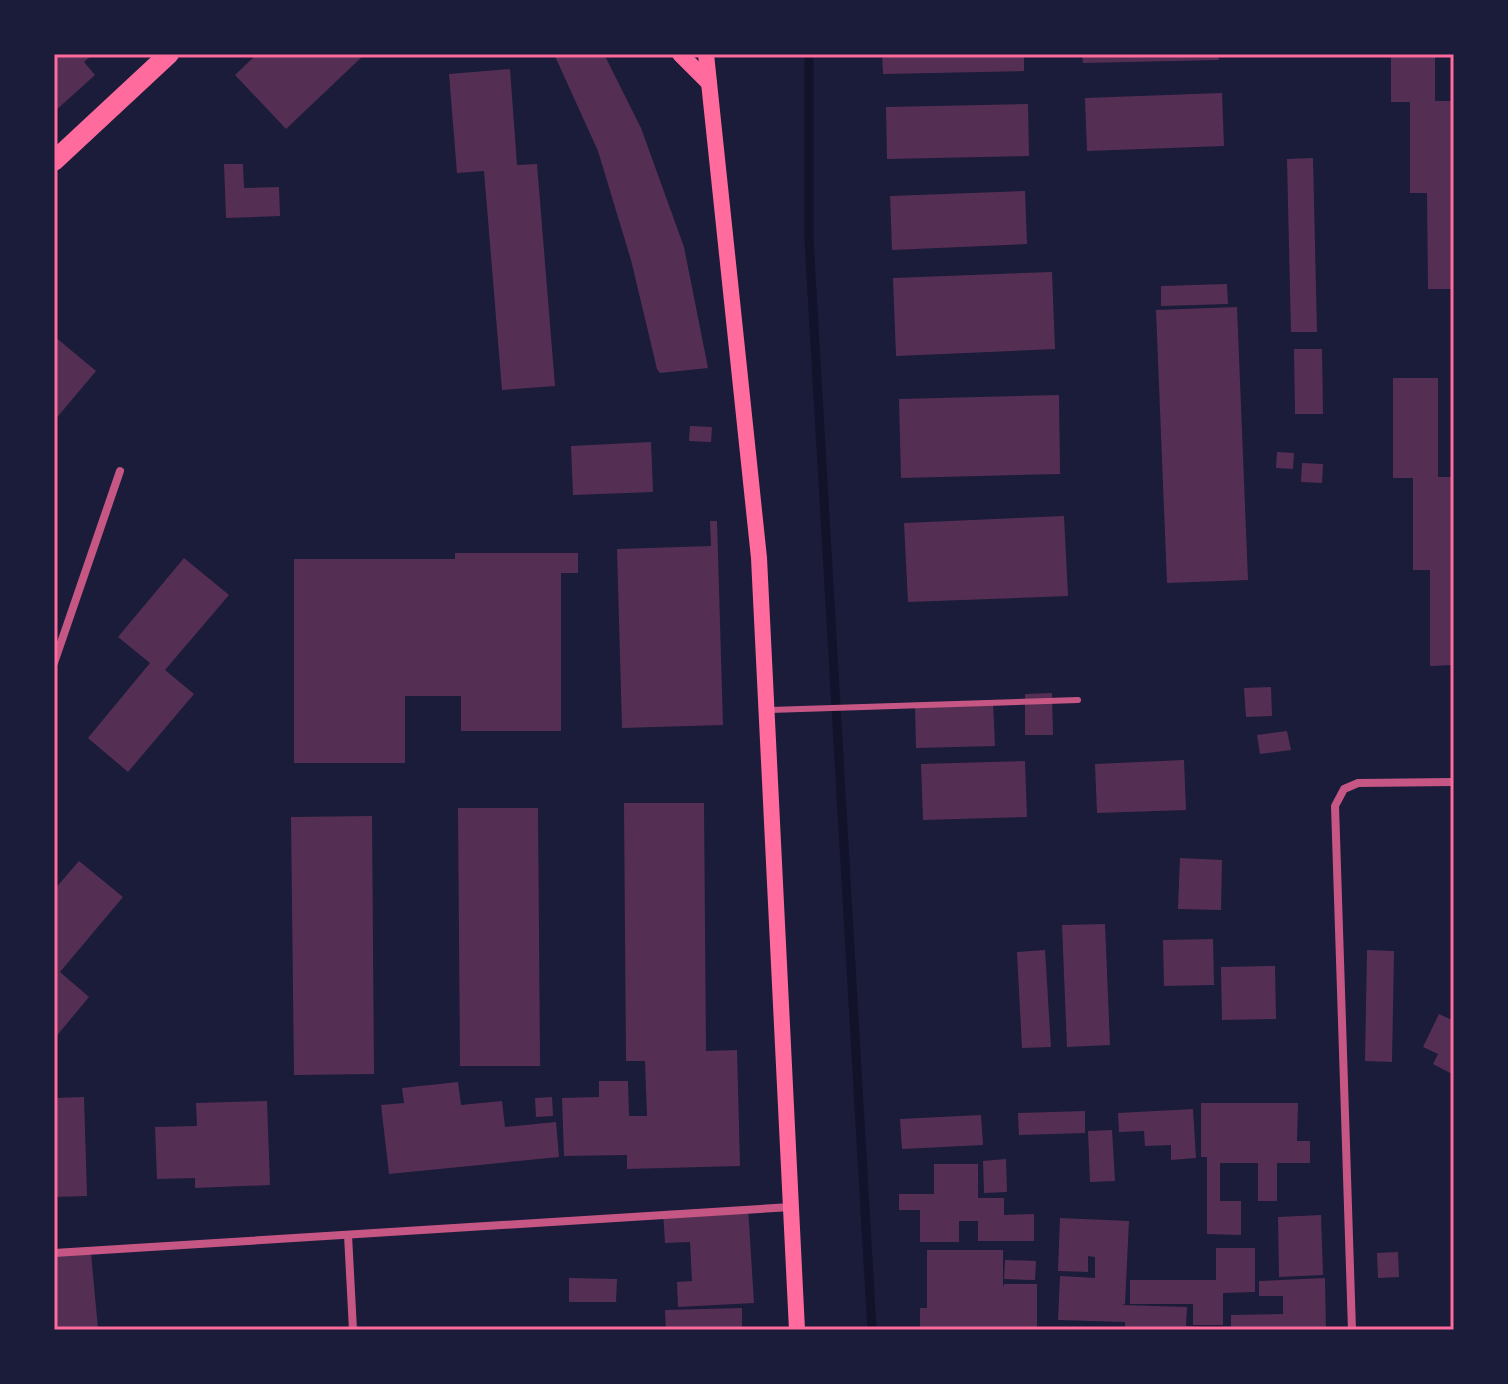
<svg xmlns="http://www.w3.org/2000/svg" width="1508" height="1384" viewBox="0 0 1508 1384" font-family="Overpass,sans-serif">
<style>
.lines{fill:none;stroke-linecap:round;stroke-linejoin:round}
.stream{stroke:#12122b;stroke-width:9}
.building{fill:#542f53}
.service{stroke:#c65784;stroke-width:6}
.minor{stroke:#c65784;stroke-width:8}
.secondary{stroke:#ff6b9d;stroke-width:16}
.primary{stroke:#ff6b9d;stroke-width:20}
.neatline{fill:none;stroke:#ff6b9d;stroke-width:3}
</style>
<rect width="100%" height="100%" fill="#1b1b3a"/>
<g class="lines">
<polyline class="stream" points="809,54 809,240 872,1330"/>
</g>
<g class="building">
<polygon points="54,54 93,54 84,62 95,75 54,112"/>
<polygon points="257,54 365,54 286,129 235,75"/>
<polygon points="554,54 604,54 641,128 684,247 708,368 660,373 657,369 631,260 598,151"/>
<polygon points="882,54 1024,54 1024,71 883,74"/>
<polygon points="1082,54 1218,54 1219,60 1083,63"/>
<polygon points="1391,54 1435,54 1435,101 1451,101 1454,289 1428,289 1427,193 1410,193 1410,102 1391,102"/>
<polygon points="510,69 517,165 537,164 555,386 502,390 484,171 457,173 449,74"/>
<polygon points="1222,93 1224,146 1087,151 1085,98"/>
<polygon points="1028,104 1029,156 887,159 886,107"/>
<polygon points="1313,158 1317,332 1291,332 1287,159"/>
<polygon points="224,164 243,164 244,188 279,187 280,216 226,218"/>
<polygon points="1025,191 1027,244 892,250 890,196"/>
<polygon points="1052,272 1055,349 896,356 893,278"/>
<polygon points="1227,284 1228,304 1161,306 1161,286"/>
<polygon points="1237,307 1248,580 1167,583 1156,310"/>
<polygon points="54,336 96,371 54,421"/>
<polygon points="1294,349 1322,349 1323,414 1295,414"/>
<polygon points="1393,378 1438,378 1438,477 1453,477 1454,665 1430,666 1430,570 1413,570 1413,478 1393,478"/>
<polygon points="1059,395 1060,474 901,478 899,399"/>
<polygon points="690,426 712,427 711,442 689,441"/>
<polygon points="651,442 653,492 573,495 571,446"/>
<polygon points="1277,452 1294,453 1293,469 1276,468"/>
<polygon points="1302,463 1323,464 1322,483 1301,482"/>
<polygon points="1064,516 1068,596 908,602 904,523"/>
<polygon points="710,521 717,521 723,725 622,728 617,549 711,546"/>
<polygon points="455,553 578,553 578,573 561,573 561,731 461,731 461,696 405,696 405,763 294,763 294,559 455,559"/>
<polygon points="184,558 229,595 165,670 194,694 128,772 88,738 150,663 118,637"/>
<polygon points="1271,687 1272,716 1246,717 1244,688"/>
<polygon points="1052,693 1053,735 1025,735 1025,694"/>
<polygon points="993,702 995,746 916,748 915,705"/>
<polygon points="1287,731 1291,750 1260,754 1257,735"/>
<polygon points="1184,760 1186,810 1097,813 1095,764"/>
<polygon points="1025,761 1027,817 923,820 921,764"/>
<polygon points="624,803 704,803 706,1051 737,1050 740,1166 627,1169 627,1155 564,1156 562,1098 599,1097 599,1081 628,1081 629,1116 647,1116 645,1061 626,1061"/>
<polygon points="458,808 538,808 540,1066 460,1066"/>
<polygon points="372,816 374,1074 294,1075 291,817"/>
<polygon points="1180,858 1222,860 1221,910 1178,909"/>
<polygon points="79,861 123,897 60,972 89,997 54,1039 54,890"/>
<polygon points="1105,924 1110,1045 1067,1047 1062,925"/>
<polygon points="1213,939 1214,985 1164,986 1163,940"/>
<polygon points="1045,950 1051,1047 1022,1048 1017,952"/>
<polygon points="1367,950 1394,951 1392,1062 1365,1061"/>
<polygon points="1275,966 1276,1019 1222,1020 1221,967"/>
<polygon points="1439,1014 1452,1020 1454,1015 1454,1075 1433,1064 1438,1054 1423,1047"/>
<polygon points="458,1082 461,1105 502,1101 505,1127 556,1122 559,1157 389,1174 381,1105 404,1103 402,1088"/>
<polygon points="84,1097 87,1196 54,1197 54,1098"/>
<polygon points="552,1097 553,1116 536,1117 535,1098"/>
<polygon points="267,1101 270,1185 195,1188 195,1178 157,1179 155,1127 197,1126 196,1103"/>
<polygon points="1201,1103 1298,1103 1297,1141 1310,1141 1310,1163 1277,1163 1277,1201 1258,1201 1258,1163 1220,1163 1220,1201 1241,1201 1241,1235 1207,1234 1207,1157 1201,1157"/>
<polygon points="1193,1109 1196,1158 1171,1160 1171,1145 1145,1146 1144,1131 1119,1132 1118,1113"/>
<polygon points="1085,1111 1085,1133 1019,1135 1018,1113"/>
<polygon points="981,1115 983,1145 902,1149 900,1119"/>
<polygon points="1112,1130 1115,1181 1090,1182 1088,1131"/>
<polygon points="1006,1159 1007,1192 984,1193 983,1161"/>
<polygon points="934,1164 978,1164 978,1198 1004,1198 1004,1215 1034,1214 1034,1241 978,1241 978,1221 959,1221 959,1242 920,1242 920,1210 899,1210 899,1194 934,1194"/>
<polygon points="748,1207 754,1303 678,1307 677,1282 692,1281 690,1242 665,1243 663,1211"/>
<polygon points="1321,1215 1323,1275 1279,1277 1278,1217"/>
<polygon points="1060,1218 1129,1221 1125,1304 1122,1305 1187,1307 1186,1326 1220,1328 1220,1330 1125,1330 1125,1322 1058,1320 1060,1276 1095,1278 1095,1257 1088,1256 1088,1272 1058,1271"/>
<polygon points="1216,1248 1255,1248 1255,1292 1223,1293 1223,1325 1193,1325 1193,1304 1130,1304 1130,1280 1216,1280"/>
<polygon points="927,1250 1003,1250 1003,1287 1004,1284 1037,1284 1037,1329 964,1330 964,1327 920,1327 920,1308 927,1308"/>
<polygon points="1398,1252 1399,1277 1378,1278 1377,1253"/>
<polygon points="91,1253 98,1329 54,1330 54,1256"/>
<polygon points="1005,1260 1036,1261 1035,1280 1004,1279"/>
<polygon points="569,1278 617,1279 616,1302 569,1302"/>
<polygon points="1325,1278 1326,1330 1231,1330 1231,1315 1283,1314 1283,1296 1259,1296 1259,1281"/>
<polygon points="742,1308 742,1330 666,1330 665,1310"/>
</g>
<g class="lines">
<polyline class="service" points="770,710 1078,700"/>
<g class="minor">
<polyline points="54,663 120,471"/>
<polyline points="348,1235 353,1330"/>
<polyline points="54,1253 791,1207"/>
<polyline points="1352,1330 1335,806 1344,789 1358,783 1454,782"/>
</g>
<g class="secondary">
<polyline points="680,54 709,83"/>
<polyline points="706,54 759,558 797,1330"/>
</g>
<polyline class="primary" points="54,161 169,54"/>
</g>
<rect width="1508" height="1384" fill="none" stroke="#1b1b3a" stroke-width="112"/>
<rect x="56" y="56" width="1396" height="1272" class="neatline"/>
</svg>
